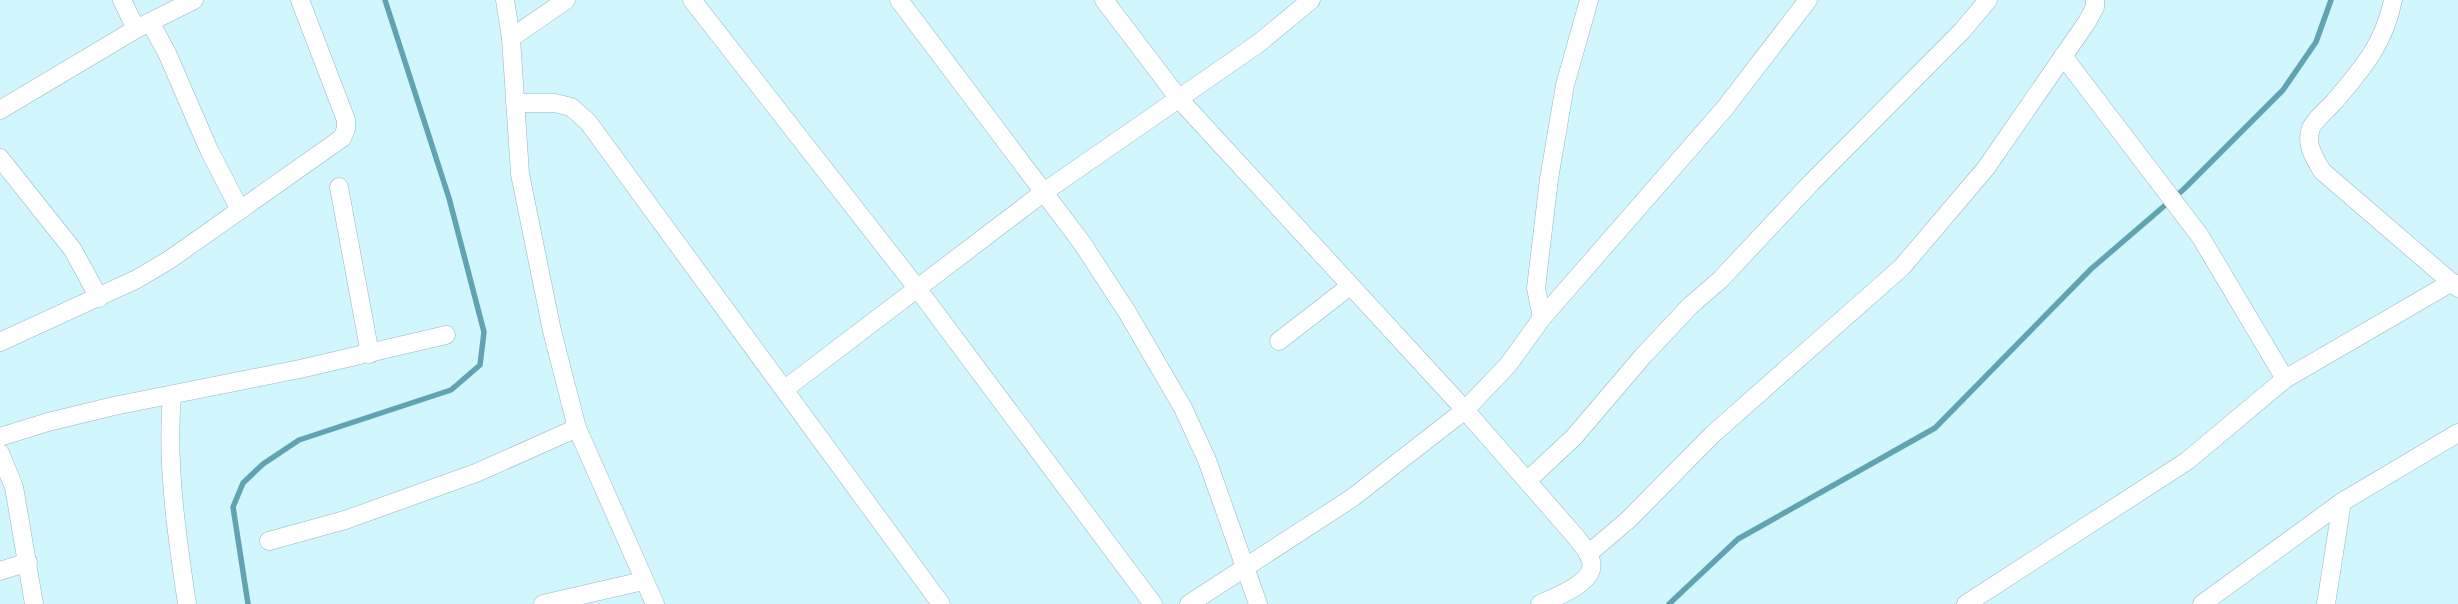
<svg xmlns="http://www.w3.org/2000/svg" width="2458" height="604" viewBox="0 0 2458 604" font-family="'Roboto Serif',serif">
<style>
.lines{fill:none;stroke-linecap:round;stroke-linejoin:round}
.stream{stroke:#60a4b3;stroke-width:5.5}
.minor-casing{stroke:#95b7bf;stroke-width:19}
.minor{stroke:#fff;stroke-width:18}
</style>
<rect width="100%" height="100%" fill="#d2f6fe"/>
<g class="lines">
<g class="stream">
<polyline points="248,604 233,507 243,483 263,464 299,440 451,390 480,365 484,332 449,198 385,0"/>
<polyline points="1669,604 1738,539 1935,428 2091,269 2184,189 2283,90 2316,42 2331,0"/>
</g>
<g class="minor-casing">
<g id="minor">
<polyline points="122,0 136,29"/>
<polyline points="505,0 511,38 520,174 552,331 577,428 655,604"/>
<polyline points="692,0 917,288 1153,604"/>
<polyline points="899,0 1082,243 1127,312 1183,408 1207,460 1258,604"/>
<path d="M1104 0 1180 100 1465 410 1576 537C1581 544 1589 552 1591 561 1597 582 1556 597 1540 604"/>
<path d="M2393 0C2384 44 2363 68 2334 102 2328 109 2315 119 2311 128 2305 144 2314 157 2322 171L2458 288"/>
<polyline points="150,22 167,53 209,150 240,210"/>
<polyline points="511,38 566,0"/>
<polyline points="2063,56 2200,236 2285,379"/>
<polyline points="515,103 555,103 571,107 588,122 941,604"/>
<polyline points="0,110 136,29 194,0"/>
<polyline points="0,158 73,250 99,298"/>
<polyline points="339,187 370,354"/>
<polyline points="1542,318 1536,288 1549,179 1565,85 1589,0"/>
<polyline points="1279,341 1350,286"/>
<polyline points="0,342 137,279 169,260 342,138 346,129 346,120 300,0"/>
<polyline points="785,389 1044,192 1259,43 1311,0"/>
<path d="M172 396C166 463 177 537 187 604"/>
<polyline points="0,437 48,422 114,406 300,369 446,335"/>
<polyline points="0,453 14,487 34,604"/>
<polyline points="1527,481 1574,437 1643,356 1690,306 1720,280 1811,183 1962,31 1988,0"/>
<polyline points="269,541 345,520 476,473 577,428"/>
<polyline points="1588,554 1628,520 1713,434 1902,267 1986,168 2087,22 2095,7 2095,0"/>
<polyline points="0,571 28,562"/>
<polyline points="543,604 643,581"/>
<polyline points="1189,604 1352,498 1465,410 1508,365 1542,318 1725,108 1808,0"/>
<polyline points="1966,604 2187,461 2285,379 2452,282"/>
<polyline points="2202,604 2342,502 2458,433"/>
<polyline points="2326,604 2342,502"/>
</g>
</g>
<use href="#minor" class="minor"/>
</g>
</svg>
